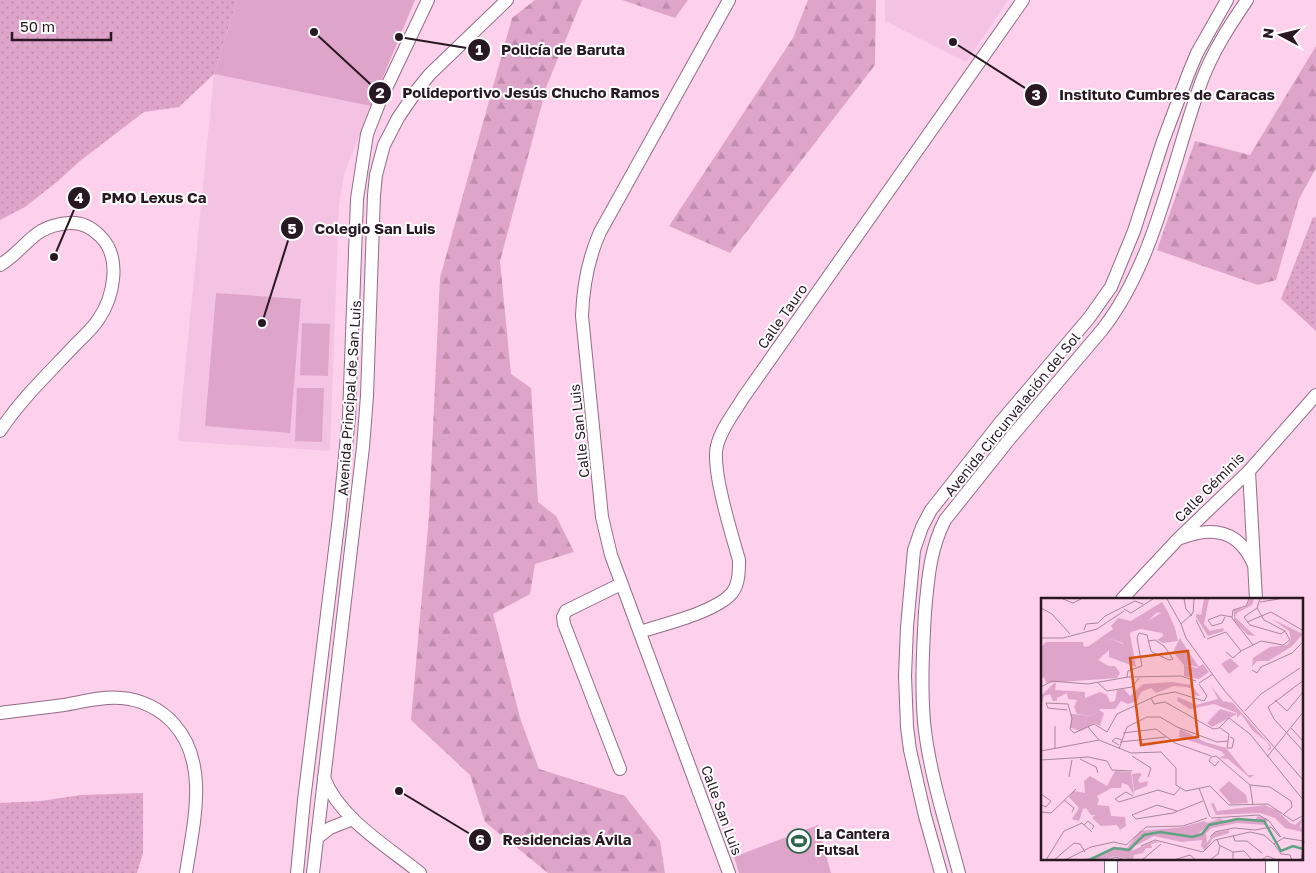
<svg xmlns="http://www.w3.org/2000/svg" width="1316" height="873" viewBox="0 0 1316 873" font-family="'Golos Text',sans-serif">
<style>
.built{fill:#f4c2e2}
.grass{fill:url(#grass-dots)}
.forest{fill:url(#forest-firs)}
.pitch{fill:#dfa4ca}
.lines{fill:none;stroke-linecap:round;stroke-linejoin:round}
.minor-casing{stroke:#936c85;stroke-width:14}
.minor{stroke:#fff;stroke-width:12}
.labels{text-anchor:middle;dominant-baseline:central;stroke-width:4;stroke-linejoin:round;paint-order:stroke}
.street-label{font-size:14px;fill:#281822;stroke:#fff}
.poi-label{font-size:14px;font-weight:bold;fill:#281822;stroke:#fff;text-anchor:start}
.inset-river{fill:none;stroke:#5fa381;stroke-width:2.5}
.inset-road{fill:none;stroke:#a8879b;stroke-width:1}
.view{fill:#d5520e;fill-opacity:0.15;stroke:#d5520e;stroke-width:2.5}
.inset-edge{fill:none;stroke:#281822;stroke-width:2.5}
.leader{fill:none;stroke:#281822;stroke-width:2}
.callout-dot{fill:#281822;stroke:#fff;stroke-width:2}
.mark-label{font-size:15px;text-anchor:middle;font-weight:bold;fill:#fff}
.callout-label{font-size:15px;text-anchor:middle;font-weight:bold;fill:#281822;stroke:#fff;stroke-width:4;stroke-linejoin:round;paint-order:stroke}
</style>
<defs>
<pattern id="grass-dots" width="8" height="8" patternUnits="userSpaceOnUse" patternTransform="scale(1.25)"><rect width="8" height="8" fill="#dfa4ca"/><path d="M2 2h.1M6 6h.1" fill="none" stroke="#bf8cad" stroke-width="1.8" stroke-linecap="round"/></pattern>
<pattern id="forest-firs" width="22" height="20" patternUnits="userSpaceOnUse" patternTransform="scale(1.25)"><rect width="22" height="20" fill="#dfa4ca"/><path d="M5 1l3.5 6h-7zM16 11l3.5 6h-7z" fill="#bf8cad"/></pattern>
</defs>
<rect width="100%" height="100%" fill="#fdd1ec"/>
<g class="built">
<polygon points="885,0 1008,0 966,62 885,21"/>
<polygon points="214,74 371,106 344,174 339,205 330,451 178,441"/>
</g>
<g class="grass">
<polygon points="0,0 237,0 214,74 179,107 144,112 80,161 58,181 25,207 0,220"/>
<polygon points="1313,217 1316,218 1316,331 1281,299"/>
<polygon points="143,793 143,853 137,873 0,873 0,803 41,801 81,795"/>
</g>
<g class="forest">
<polygon points="535,0 582,0 547,85 500,261 511,374 531,388 538,502 556,516 574,552 535,564 530,594 493,614 521,721 539,769 625,796 660,841 665,873 548,873 485,822 470,775 411,720 429,515 440,278 512,18"/>
<polygon points="622,0 688,0 675,18"/>
<polygon points="808,0 876,0 875,65 730,253 669,226 793,38"/>
<polygon points="1316,46 1316,168 1299,199 1276,280 1258,285 1157,250 1195,141 1250,155"/>
</g>
<g class="pitch">
<polygon points="237,0 415,0 371,106 214,74"/>
<polygon points="216,293 301,299 290,433 205,426"/>
<polygon points="302,323 330,324 328,376 300,375"/>
<polygon points="297,388 324,388 322,442 295,441"/>
<polygon points="818,825 831,873 739,873 734,857"/>
</g>
<g class="lines">
<g class="minor-casing">
<g id="minor">
<path d="M729 0 600 232C588 259 583 286 582 316L602 517 611 555 729 873"/>
<path d="M0 265C28 248 31 226 69 223 81 222 92 228 100 236 122 257 114 297 98 320 92 329 83 337 75 345 49 373 21 399 0 431"/>
<polyline points="1249,471 1256,599"/>
<path d="M1181 538C1213 526 1238 530 1253 563"/>
<polyline points="1122,599 1178,539 1249,471 1316,395"/>
<path d="M640 632C664 624 716 612 732 593 739 584 739 571 739 560 732 535 711 469 717 446 721 429 734 413 743 398L1023 0"/>
<path d="M0 713C21 710 43 708 64 705 82 702 102 696 121 698 140 699 161 709 174 724 210 764 193 825 186 873"/>
<polyline points="620,769 564,624 563,617 566,611 621,584"/>
<path d="M324 778C340 819 387 846 420 873"/>
<polyline points="317,838 330,828 353,819"/>
<polyline points="1111,859 1111,873"/>
<polyline points="1272,859 1272,873"/>
<polyline points="297,873 304,800 339,517 349,416 357,199 367,134 380,101 428,0"/>
<polyline points="313,873 363,447 367,396 374,195 376,175 384,145 398,118 417,90 430,74 507,0"/>
<polyline points="941,873 925,816 910,750 907,727 905,676 907,627 914,550 922,527 931,510 999,424 1089,318 1111,287 1134,231 1163,141 1189,72 1197,53 1227,0"/>
<path d="M959 873C946 824 929 772 924 722 921 685 923 648 925 612 928 579 930 549 945 520L1012 436 1102 330C1156 261 1172 161 1202 80 1213 51 1230 25 1247 0"/>
</g>
</g>
<use href="#minor" class="minor"/>
</g>
<defs>
<g id="stadium-ring" transform="scale(1.25)"><circle r="9.5" fill="#fff" stroke="#2e644b" stroke-width="1.5"/><path d="M0-5a6.5 5 0 1 0 0 10a6.5 5 0 1 0 0-10ZM-3.5-1.8h7v3.6h-7Z" fill="#2e644b"/></g>
</defs>
<g fill-rule="evenodd">
<use href="#stadium-ring" x="799" y="841"/>
</g>
<g class="labels">
<g class="street-label">
<text transform="translate(782 316) rotate(-55)">Calle Tauro</text>
<text transform="translate(349 398) rotate(-86)">Avenida Principal de San Luis</text>
<text transform="translate(1012 414) rotate(-51)">Avenida Circunvalación del Sol</text>
<text transform="translate(579 431) rotate(-96)">Calle San Luis</text>
<text transform="translate(1209 487) rotate(-45)">Calle Géminis</text>
<text transform="translate(722 810) rotate(70)">Calle San Luis</text>
</g>
<g class="poi-label">
<text x="816" y="833">La Cantera<tspan x="816" dy="16">Futsal</tspan></text>
</g>
</g>
<g transform="translate(1041 598)">
<rect width="262" height="262" fill="#fdd1ec"/>
<path d="M122 14H127L134 30 123 39 121 35 131 24H105ZM89 36 95 69 68 59V52L57 62 68 68H74L79 75 76 80 5 85 3 79 0 81V58L53 65 52 51 70 41 82 46ZM139 40 145 50 158 69 143 67 132 54ZM189 60 198 68 188 76 180 66ZM98 175 101 176 97 182 99 185 107 183 106 188 93 193 91 176ZM173 205 176 213 224 207 237 213 249 225 254 227 262 220 259 228 262 234 244 230 234 220 219 215 175 217 170 206ZM163 223 167 225 165 229 156 237 103 236 99 233 142 229Z" fill="#dfa4ca"/>
<path d="M163 1H168L163 26 169 33 182 30 183 33 167 38 155 19V16L160 17ZM209 1H213L211 7 196 15 194 19 214 38 207 37 193 23V12L205 9ZM121 4 127 14 115 15 106 24H131L130 28 121 35 100 31 90 34 85 46 70 41 53 51 54 65 9 64 0 58V49L5 44H42L43 49 48 48 72 31 70 28 77 20 90 23ZM231 21 262 36 250 49 227 63H216L211 69 212 60 229 49 246 47 250 42 248 33ZM134 30 137 43 122 45 116 42ZM132 84 150 87 159 98 151 97 152 91 145 89 133 88 115 95 110 90 100 94 96 103 87 106 80 103 74 111H59L51 118 36 116 33 109 36 102 27 101 26 95 16 100V103H12L9 96 3 98 0 108V98L12 86 15 85 14 92 44 94V100L59 94 66 97 69 104 74 103 76 92 83 91 89 98 102 86ZM170 88 182 103 192 105 230 148V151L226 153 229 149 225 143 212 133 200 116 196 120V115L173 106 149 111 136 103 137 99 155 107 177 101ZM139 131 164 144 185 150 207 177H213L209 180 187 161 178 160 184 157 180 153 138 139ZM74 173 90 174 93 197 87 187 81 185 80 190H71L56 198 58 202 56 207 68 208 70 218 84 219 85 228 79 232 76 227 60 228 51 220 54 217H50L45 210 42 211 38 223 31 221 38 210 28 199 33 193 44 195 43 183 49 178 66 188ZM217 218 227 221 224 227 196 225 171 230 165 235 166 245 173 235 188 232V235L172 240 164 253 160 248 161 242 141 244 113 238 94 248 90 253 114 243 118 244 110 246 111 250H105L102 255 93 257 92 262 73 258 66 262H26L50 260 79 249 86 250 99 233 103 236 117 234 156 237 162 235 167 225 179 220 183 223 195 220 213 223Z" fill="#dfa4ca"/>
<path d="M162 66 168 74 158 81 143 78V67L156 70ZM179 111 196 116 171 129 166 125ZM58 112 63 115 59 128 53 125 40 133 30 130V116L51 118ZM188 183 205 197 207 205 190 206 178 192Z" fill="#dfa4ca"/>
<path class="inset-river" d="M48 262 73 250 88 252 103 237 119 234 152 239 161 236 168 227 197 221 223 223 240 253 252 248 262 251"/>
<path class="inset-road" d="M22 1 32 5 40 1M126 1 140 26M143 1 145 11 151 18M153 1 152 15 140 26 145 40 183 92 263 183M219 4 238 1M0 10 11 16 29 36M216 10 203 19 209 27 240 36 244 33M83 11 90 15 112 1M184 19 181 25 171 28 167 22 180 17 191 19M155 22 164 40M206 24 230 14 261 32M43 32 45 26 57 25 64 18 94 3 102 6M0 40H22L56 31 83 13M166 41 185 34 200 53 212 47 191 20 192 12 205 8 208 1M212 47 220 43 242 47 249 42 244 33 223 22 216 10 219 1M185 54 192 60 200 53M211 72 216 75 220 69 251 55 263 43M86 79 87 73 101 68 96 40 98 35 106 37 110 53 111 54 128 62 132 61 123 48 114 42 107 43M263 82 227 109 233 121 263 154M57 85 66 93 91 89 98 80M158 85 172 76M0 89 11 83 47 86 87 79 140 78 155 83M110 100 113 106 124 104 172 131 178 130M234 102 246 113 263 93M26 112 7 110 5 105 27 106 31 121 29 131 33 135 53 126 66 134 76 116 117 97 134 94 163 103 166 98 158 86M204 113 220 96 259 70M47 129 58 142 90 155 120 154 135 170V187L145 193 169 188 188 207 227 206 252 223 263 217M178 130 188 120 209 136 263 203M250 130 263 144M82 135 115 131 134 145 170 158M187 143 186 150H191L193 141 189 139M79 144 125 139M78 147 71 143 75 140 81 142M14 151V128M78 151 86 129 106 119H119L136 129 176 144 187 143 188 136 179 130M0 153 58 142M91 158 110 170 107 179M226 159 263 113M39 161 55 169 57 175M0 162 47 159 66 163 71 172 91 173M178 163 174 168 168 163 170 159 175 158 209 187 229 189 250 203 251 209 243 216M28 179 31 162M209 187 212 207M158 190 169 219M0 196 10 203 5 209 0 207M92 198 85 194 74 201 78 204 117 192 133 197 139 190M23 202 33 210 31 214M136 213 116 207 91 217 95 221 132 215 162 203M0 214 10 215 35 191M170 220 218 217 228 223 240 239M43 227 47 223 53 228 51 231M192 237 194 243H206L221 255M169 239 174 234 193 230 214 232 230 229 239 239M243 240 263 243M176 241 178 247 192 254V262M233 246 240 256 249 257 251 262M100 248 114 242 162 254 174 242 209 234 223 237 233 246 244 239M192 254 203 253 211 262M5 262 23 233 41 225 51 234M13 262 33 245 39 246 44 254M24 262 50 249 73 244 85 247 105 229 142 228 166 220M68 262 74 259 85 262M101 262 120 246M133 262 149 257 155 262M169 262 177 256 179 248M221 262 226 258 236 262M260 262 263 243"/>
<path class="view" d="M147 53 157 139 100 147 89 60Z"/>
<rect width="262" height="262" class="inset-edge"/>
</g>
<path class="leader" d="M399 37L479 50M314 32L380 93M953 42L1036 95M54 257L79 198M262 323L292 228M399 791L480 840"/>
<g class="callout-dot">
<circle cx="399" cy="37" r="5"/>
<circle cx="314" cy="32" r="5"/>
<circle cx="953" cy="42" r="5"/>
<circle cx="54" cy="257" r="5"/>
<circle cx="262" cy="323" r="5"/>
<circle cx="399" cy="791" r="5"/>
<circle cx="479" cy="50" r="12"/>
<circle cx="380" cy="93" r="12"/>
<circle cx="1036" cy="95" r="12"/>
<circle cx="79" cy="198" r="12"/>
<circle cx="292" cy="228" r="12"/>
<circle cx="480" cy="840" r="12"/>
</g>
<g class="mark-label">
<text x="479" y="55">1</text>
<text x="380" y="98">2</text>
<text x="1036" y="100">3</text>
<text x="79" y="203">4</text>
<text x="292" y="234">5</text>
<text x="480" y="845">6</text>
</g>
<g class="callout-label">
<text x="563" y="55">Policía de Baruta</text>
<text x="531" y="98">Polideportivo Jesús Chucho Ramos</text>
<text x="1167" y="100">Instituto Cumbres de Caracas</text>
<text x="154" y="203">PMO Lexus Ca</text>
<text x="375" y="234">Colegio San Luis</text>
<text x="567" y="845">Residencias Ávila</text>
</g>
<g transform="translate(1281 35) rotate(277)" stroke="#ffffff" stroke-width="4" paint-order="stroke">
<path d="M0-4L9 19L0 12L-9 19Z" fill="#281822"/>
<text y="-8" font-size="14" font-weight="bold" text-anchor="middle" fill="#281822">N</text>
</g>
<path d="M12 32v8h99v-8" fill="none" stroke="#281822" stroke-width="2.5"/>
<text x="20" y="32" font-size="15" fill="#281822" stroke="#ffffff" stroke-width="4" paint-order="stroke">50 m</text>
</svg>
